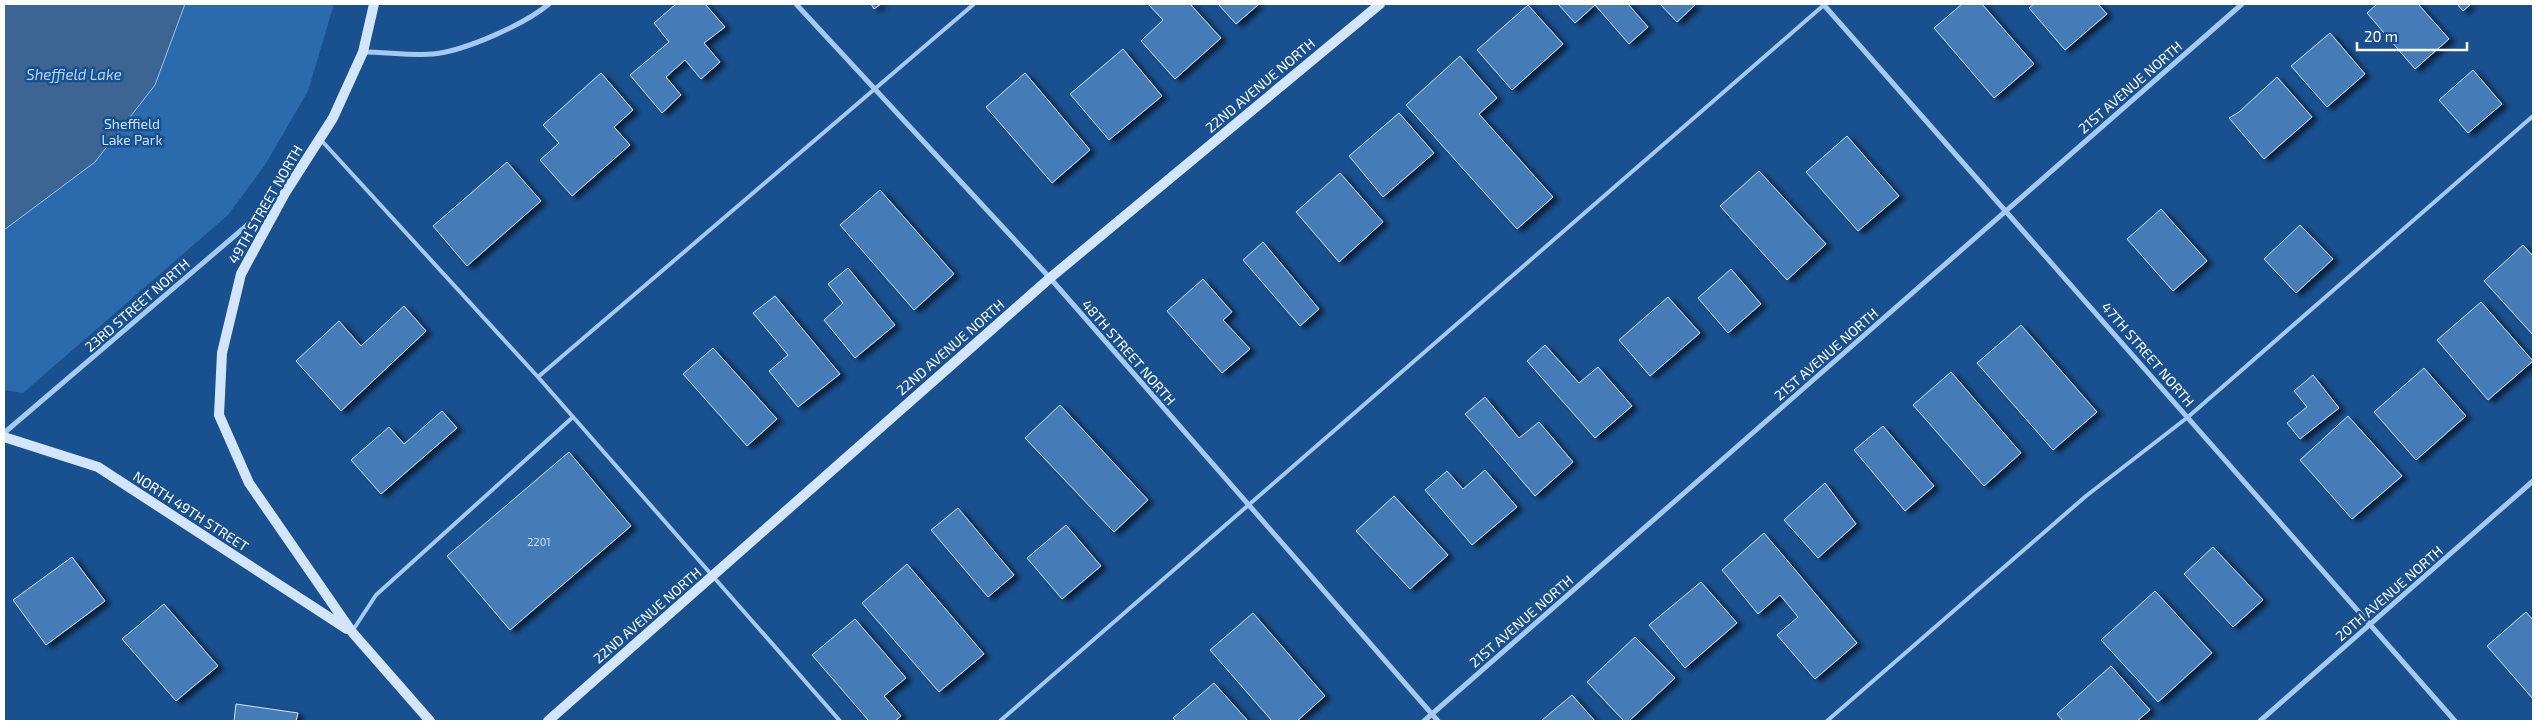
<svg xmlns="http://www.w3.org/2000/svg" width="2537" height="725" viewBox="0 0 2537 725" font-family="'Exo 2',sans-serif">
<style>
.green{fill:#2b6aad}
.water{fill:#3d6593;stroke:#98c4f1}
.building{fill:#457cb8;stroke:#cce2fa;filter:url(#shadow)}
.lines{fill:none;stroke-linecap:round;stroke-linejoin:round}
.service{stroke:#a6c9ef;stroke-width:4}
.minor{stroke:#a6c9ef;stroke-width:5}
.secondary{stroke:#d3e5fa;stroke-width:10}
.labels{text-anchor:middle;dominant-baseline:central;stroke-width:5;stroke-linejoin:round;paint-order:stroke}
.number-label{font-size:11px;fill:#d0deed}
.street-label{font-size:14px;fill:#fff;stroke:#19508f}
.park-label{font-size:14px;fill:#cce2fa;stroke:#19508f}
.water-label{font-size:15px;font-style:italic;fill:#b2d3f6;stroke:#19508f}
</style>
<defs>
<filter id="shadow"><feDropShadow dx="5.5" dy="3" stdDeviation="2.5" flood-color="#0009"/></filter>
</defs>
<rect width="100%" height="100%" fill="#19508f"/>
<polygon class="green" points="4,4 334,4 308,91 265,165 228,215 23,393 4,390"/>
<polygon class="water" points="4,4 185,4 155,85 95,162 4,230"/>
<g class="building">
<polygon points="676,4 705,4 725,27 704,43 720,62 701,79 685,60 666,77 681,95 662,113 630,75 669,42 654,23"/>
<polygon points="871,4 881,4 874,9"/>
<polygon points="1148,4 1190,4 1221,38 1175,79 1141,41 1163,20"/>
<polygon points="1218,4 1259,4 1236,24"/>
<polygon points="1558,4 1628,4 1648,27 1629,44 1595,5 1575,23"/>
<polygon points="1660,4 1696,4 1677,22"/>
<polygon points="1962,4 1982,4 2034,64 1994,98 1934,28"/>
<polygon points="2034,4 2098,4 2107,14 2065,50 2029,8"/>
<polygon points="2377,4 2418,4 2449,39 2415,69 2367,13"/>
<polygon points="2457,4 2471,4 2463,11"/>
<polygon points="1528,5 1563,44 1512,90 1477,50"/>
<polygon points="2330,33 2365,74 2327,107 2291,66"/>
<polygon points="1123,49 1162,96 1109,140 1070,94"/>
<polygon points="1460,56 1497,98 1479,114 1553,197 1517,229 1406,105"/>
<polygon points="2473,70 2502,104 2468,133 2439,100"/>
<polygon points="601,73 633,110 614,127 630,145 572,196 540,160 559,143 543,125"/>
<polygon points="1025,73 1090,150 1052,183 986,107"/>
<polygon points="2277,77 2312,117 2264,159 2229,118 2239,112"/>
<polygon points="1399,113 1434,153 1383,197 1349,156"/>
<polygon points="1847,136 1899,196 1858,231 1806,172"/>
<polygon points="507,162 541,201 467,266 433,226"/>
<polygon points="1759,171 1826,244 1787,280 1720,206"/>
<polygon points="1340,173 1383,222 1339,262 1296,212"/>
<polygon points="880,190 954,274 914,310 840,225"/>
<polygon points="2161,209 2207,261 2173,291 2127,239"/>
<polygon points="2300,225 2333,259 2296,293 2264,259"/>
<polygon points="1263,242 1319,309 1300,326 1243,260"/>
<polygon points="2523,245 2533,256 2533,335 2484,281"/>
<polygon points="848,268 895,325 855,358 824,320 843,303 828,284"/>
<polygon points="1731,269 1761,304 1728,333 1698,298"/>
<polygon points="1203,279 1232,312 1223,320 1250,349 1222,373 1167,311"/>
<polygon points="775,296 840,374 798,407 769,371 788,355 753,313"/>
<polygon points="1668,297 1700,333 1650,376 1619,340"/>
<polygon points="2481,302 2533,361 2488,400 2437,340"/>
<polygon points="404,306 426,331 341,411 296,361 339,321 361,346"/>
<polygon points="2021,325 2097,412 2053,450 1977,363"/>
<polygon points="1545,345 1579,383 1598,367 1632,406 1595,438 1527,361"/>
<polygon points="713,348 777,419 747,446 683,374"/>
<polygon points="2424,368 2466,416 2416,460 2374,412"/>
<polygon points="1951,372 2021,453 1984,486 1913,405"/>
<polygon points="2313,375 2339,408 2300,439 2287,423 2307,407 2294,391"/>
<polygon points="1485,397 1519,438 1539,422 1573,462 1535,496 1465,414"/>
<polygon points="1060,405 1148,500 1114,532 1025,438"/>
<polygon points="442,411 457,428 381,494 351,460 389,427 404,444"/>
<polygon points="2348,416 2402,476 2352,519 2300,460"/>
<polygon points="1883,426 1934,486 1905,511 1854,450"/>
<polygon points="569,452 631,526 510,630 447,556"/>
<polygon points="1485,470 1517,507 1472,545 1425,490 1447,471 1463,489"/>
<polygon points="1825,483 1856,524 1818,558 1784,520"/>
<polygon points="1394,496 1448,555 1410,589 1356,531"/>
<polygon points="958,508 1014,575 988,597 931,530"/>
<polygon points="1066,525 1101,566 1062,599 1027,558"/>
<polygon points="1764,533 1857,643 1815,679 1777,635 1798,617 1780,595 1758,614 1722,570"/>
<polygon points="2213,547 2263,600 2233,627 2184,574"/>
<polygon points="72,557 105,601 46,645 13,600"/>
<polygon points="907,564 984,654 939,692 862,603"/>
<polygon points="1701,582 1737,623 1685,668 1649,625"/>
<polygon points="2155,591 2212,653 2158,702 2101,640"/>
<polygon points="164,604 218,666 176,701 122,639"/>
<polygon points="2526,612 2533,620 2533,699 2487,646"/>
<polygon points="1253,613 1325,696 1297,721 1272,721 1210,650"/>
<polygon points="855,619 906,678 884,696 901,716 895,721 869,721 812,655"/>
<polygon points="1635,637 1675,678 1629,721 1624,721 1587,682"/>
<polygon points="2111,666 2150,710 2137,721 2063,721 2057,714"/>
<polygon points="1214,683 1248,721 1176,721 1173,718"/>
<polygon points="1572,695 1595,721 1541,721"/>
<polygon points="236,704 298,713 296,721 234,721"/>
</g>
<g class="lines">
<g class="service">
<polyline points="321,140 538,377 840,721"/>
<polyline points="538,377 974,4"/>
<polyline points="353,630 376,595 573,417"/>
<polyline points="1000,721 1825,4"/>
<polyline points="1827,721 2086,496 2188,417 2533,116"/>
</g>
<g class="minor">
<polyline points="796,4 1050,278 1438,721"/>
<polyline points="1823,4 2455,721"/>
<path d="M363 52C386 52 411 56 433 54 465 51 525 24 549 4"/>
<polyline points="4,433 279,198"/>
<polyline points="1424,721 2242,4"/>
<polyline points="2260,721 2533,481"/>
</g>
<g class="secondary">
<polyline points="374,4 363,52 333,118 285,193 241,274 222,353 219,415 249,483 352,632 430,721"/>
<polyline points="4,437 98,467 347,629"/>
<polyline points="548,721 1050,278 1380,4"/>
</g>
</g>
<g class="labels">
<g class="number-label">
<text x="539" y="541">2201</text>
</g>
<g class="street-label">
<text transform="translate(1260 85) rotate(-40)">22ND AVENUE NORTH</text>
<text transform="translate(2130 87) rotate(-41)">21ST AVENUE NORTH</text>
<text transform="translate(265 204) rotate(-60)">49TH STREET NORTH</text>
<text transform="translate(137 305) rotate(-41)">23RD STREET NORTH</text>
<text transform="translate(950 347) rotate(-41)">22ND AVENUE NORTH</text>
<text transform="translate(1129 352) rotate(49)">48TH STREET NORTH</text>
<text transform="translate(1826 354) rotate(-41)">21ST AVENUE NORTH</text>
<text transform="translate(2148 354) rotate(49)">47TH STREET NORTH</text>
<text transform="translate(191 511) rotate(33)">NORTH 49TH STREET</text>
<text transform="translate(2389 593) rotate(-41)">20TH AVENUE NORTH</text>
<text transform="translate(647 615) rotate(-41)">22ND AVENUE NORTH</text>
<text transform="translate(1521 621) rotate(-41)">21ST AVENUE NORTH</text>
</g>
<g class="park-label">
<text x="132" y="123">Sheffield<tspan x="132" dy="16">Lake Park</tspan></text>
</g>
<g class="water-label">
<text x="74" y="74">Sheffield Lake</text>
</g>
</g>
<rect width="2537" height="725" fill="none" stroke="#ffffff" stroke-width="10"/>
<path d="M2357 42v8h110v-8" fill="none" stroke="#ffffff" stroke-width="2.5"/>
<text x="2364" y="42" font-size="15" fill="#ffffff" stroke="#19508f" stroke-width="4" paint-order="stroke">20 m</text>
</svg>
